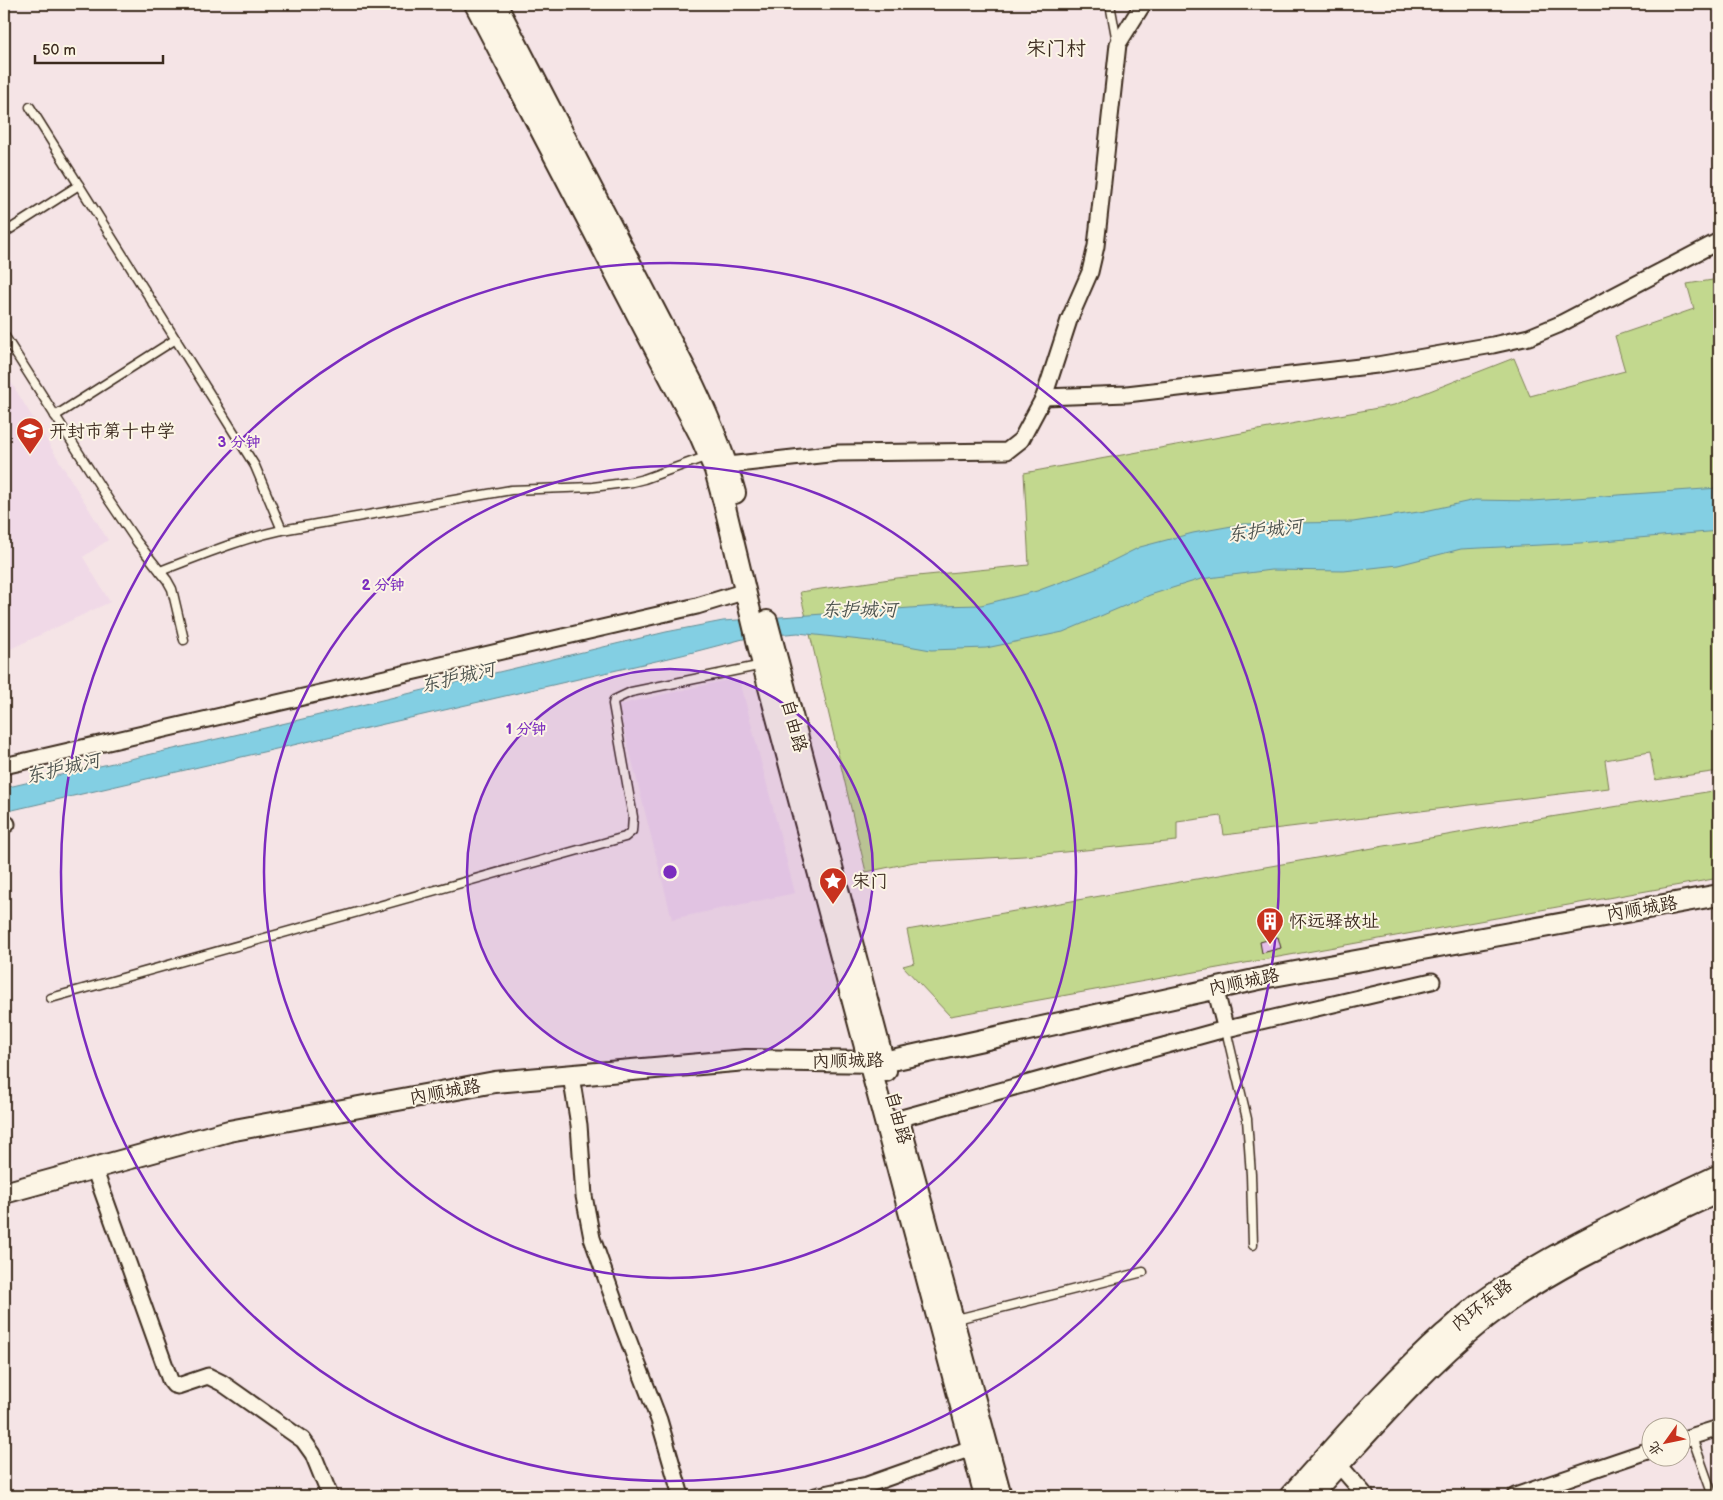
<svg xmlns="http://www.w3.org/2000/svg" width="1723" height="1500" viewBox="0 0 1723 1500" font-family="'Balsamiq Sans','LXGW WenKai TC',sans-serif">
<style>
.built{fill:#f0d9e7}
.green{fill:#c2d88e;stroke:#7e8156}
.water{fill:#83cfe3;stroke:#668d94}
.building{fill:#e4bee8;stroke:#3b2a1e}
.lines{fill:none;stroke-linecap:round;stroke-linejoin:round}
.lane-casing{stroke:#3b2a1e;stroke-width:11}
.street-casing{stroke:#3b2a1e;stroke-width:19}
.secondary-casing{stroke:#3b2a1e;stroke-width:24}
.lane{stroke:#fcf5e5;stroke-width:8}
.street{stroke:#fcf5e5;stroke-width:15}
.secondary{stroke:#fcf5e5;stroke-width:20}
.ring{fill:none;stroke:#7b2cbf;stroke-width:2.5}
.labels{text-anchor:middle;dominant-baseline:central;stroke-width:4;stroke-linejoin:round;paint-order:stroke}
.poi-label{font-size:18px;fill:#3b2a1e;stroke:#fcf5e5;text-anchor:start}
.street-label{font-size:18px;fill:#3b2a1e;stroke:#fcf5e5}
.water-label{font-size:19px;font-style:italic;fill:#4d534f;stroke:#fcf5e5}
.quarter-label{font-size:20px;fill:#3b2a1e;stroke:#fcf5e5}
.centre{fill:#7b2cbf;stroke:#fcf5e5;stroke-width:2.5}
.ring-label{font-size:15px;text-anchor:middle;font-weight:bold;fill:#7b2cbf;stroke:#fcf5e5;stroke-width:4;stroke-linejoin:round;paint-order:stroke}
</style>
<rect width="100%" height="100%" fill="#f5e4e6"/>
<filter id="ink" filterUnits="userSpaceOnUse"><feTurbulence type="fractalNoise" baseFrequency=".02" numOctaves="2"/><feDisplacementMap in="SourceGraphic" scale="10" xChannelSelector="R" yChannelSelector="G"/><feConvolveMatrix kernelMatrix="1 2 1 2 8 2 1 2 1" color-interpolation-filters="sRGB"/></filter>
<g filter="url(#ink)">
<g class="built">
<polygon points="4,371 108,540 83,557 110,602 4,652"/>
<polygon points="739,677 795,893 672,919 618,705"/>
</g>
<g class="green">
<polygon points="1719,279 1719,771 1655,780 1650,752 1605,760 1609,788 1224,835 1221,816 1177,822 1177,841 1024,856 914,862 866,872 800,592 897,578 1029,565 1024,473 1394,405 1514,358 1530,396 1625,371 1615,336 1694,309 1687,284"/>
<polygon points="1719,790 1719,878 950,1016 903,966 914,963 907,930 1538,819"/>
</g>
<polygon class="water" points="1719,488 1719,531 1580,543 1461,549 1398,565 1344,571 1271,570 1201,579 1150,595 1063,632 986,648 931,650 897,644 798,633 751,637 682,655 4,812 4,788 265,728 666,632 723,621 939,606 981,605 1037,591 1096,569 1140,547 1193,533 1243,524 1353,522 1425,511 1475,500 1532,501"/>
<polygon class="building" points="1278,937 1281,948 1262,953 1260,942"/>
<g class="lines">
<g class="lane-casing">
<g id="lane">
<polyline points="1110,4 1117,42"/>
<polyline points="30,107 255,466 282,530"/>
<polyline points="4,233 79,185"/>
<polyline points="4,335 110,502 137,542 167,580 172,589 184,640"/>
<polyline points="55,416 176,339"/>
<path d="M160 571C200 556 240 539 282 530L511 490 593 487 632 482 644 479 708 456"/>
<polyline points="51,998 625,837 632,831 633,817 613,704 614,700 631,692 763,665"/>
<polyline points="1226,1030 1247,1119 1251,1175 1253,1245"/>
<polyline points="953,1320 1143,1272"/>
<polyline points="1692,1437 1713,1496"/>
</g>
</g>
<g class="street-casing">
<g id="street">
<polyline points="1044,397 1127,394 1377,365 1493,345 1529,337 1558,325 1719,241"/>
<polyline points="728,465 838,453 1007,451 1021,440 1044,397 1069,320 1090,272 1096,246 1118,44 1143,4"/>
<polyline points="4,766 697,606 746,591"/>
<polyline points="4,825 7,824"/>
<polyline points="1215,988 1226,1030"/>
<polyline points="571,1076 579,1125 584,1196 592,1238 623,1326 659,1420 681,1496"/>
<polyline points="898,1119 1214,1032 1432,981"/>
<polyline points="94,1168 170,1380 174,1385 178,1386 208,1376 222,1383 303,1440 313,1454 330,1496"/>
<polyline points="1680,1440 1719,1428"/>
<polyline points="1339,1465 1366,1496"/>
<polyline points="815,1496 867,1485 980,1445"/>
<polyline points="1515,1496 1650,1450"/>
</g>
</g>
<g class="secondary-casing">
<g id="secondary">
<polyline points="475,4 699,433 715,470 724,503 763,665 985,1496"/>
<path d="M496 4 693 384C710 420 725 455 735 493"/>
<polyline points="767,621 886,1071"/>
<polyline points="901,1128 1001,1496"/>
<polyline points="4,1193 229,1131 495,1082 746,1060 883,1062 1268,977 1719,895"/>
<path d="M1290 1496C1340 1441 1388 1384 1444 1334 1456 1324 1467 1313 1479 1304 1553 1250 1637 1214 1719 1175"/>
<path d="M1310 1496C1366 1435 1421 1370 1486 1318 1553 1265 1642 1228 1719 1192"/>
</g>
</g>
<use href="#lane" class="lane"/>
<use href="#street" class="street"/>
<use href="#secondary" class="secondary"/>
</g>
</g>
<circle cx="670" cy="872" r="203" fill="#7b2cbf" fill-opacity=".12"/>
<g class="ring">
<circle cx="670" cy="872" r="203"/>
<circle cx="670" cy="872" r="406"/>
<circle cx="670" cy="872" r="609"/>
</g>
<defs>
<g id="school-pin" transform="scale(1.4375)"><path d="M0 17L-7.5 6A9.5 9.5 0 1 1 7.5 6Z" fill="#c8321e" stroke="#fcf5e5"/><path d="M0-5L7-2L0 1L-7-2ZM-4 1L0 2.5L4 1V4Q0 6-4 4Z" fill="#fff"/></g>
<g id="sight-pin" transform="scale(1.4375)"><path d="M0 17L-7.5 6A9.5 9.5 0 1 1 7.5 6Z" fill="#c8321e" stroke="#fcf5e5"/><path d="M0-6L1.8-2.2L6-1.7L2.9 1.2L3.7 5.4L0 3.3L-3.7 5.4L-2.9 1.2L-6-1.7L-1.8-2.2Z" fill="#fff"/></g>
<g id="building-pin" transform="scale(1.4375)"><path d="M0 17L-7.5 6A9.5 9.5 0 1 1 7.5 6Z" fill="#c8321e" stroke="#fcf5e5"/><path d="M-4-6H4V6H1V3H-1V6H-4ZM-2.5-4.3h1.7v1.8h-1.7ZM.8-4.3h1.7v1.8H.8ZM-2.5-1h1.7V.8h-1.7ZM.8-1h1.7V.8H.8Z" fill="#fff"/></g>
</defs>
<g fill-rule="evenodd">
<use href="#school-pin" x="30" y="431"/>
<use href="#sight-pin" x="833" y="881"/>
<use href="#building-pin" x="1270" y="921"/>
</g>
<g class="labels">
<g class="poi-label">
<text x="49" y="431">开封市第十中学</text>
<text x="852" y="881">宋门</text>
<text x="1289" y="921">怀远驿故址</text>
</g>
<g class="street-label">
<text transform="translate(794 726) rotate(75)">自由路</text>
<text transform="translate(1642 909) rotate(-10)">内顺城路</text>
<text transform="translate(1244 982) rotate(-12)">内顺城路</text>
<text transform="translate(848 1061) rotate(-1)">内顺城路</text>
<text transform="translate(445 1092) rotate(-10)">内顺城路</text>
<text transform="translate(898 1118) rotate(75)">自由路</text>
<text transform="translate(1482 1305) rotate(-38)">内环东路</text>
</g>
<g class="water-label">
<text transform="translate(1265 531) rotate(-7)">东护城河</text>
<text x="859" y="610">东护城河</text>
<text transform="translate(458 678) rotate(-13)">东护城河</text>
<text transform="translate(63 769) rotate(-13)">东护城河</text>
</g>
<g class="quarter-label">
<text x="1056" y="49">宋门村</text>
</g>
</g>
<circle cx="670" cy="872" r="8" class="centre"/>
<g class="ring-label">
<text x="239" y="447">3 分钟</text>
<text x="383" y="590">2 分钟</text>
<text x="526" y="734">1 分钟</text>
</g>
<rect width="1723" height="1500" fill="none" stroke="#fcf5e5" stroke-width="20"/>
<rect x="10" y="10" width="1703" height="1480" fill="none" stroke="#3b2a1e" stroke-width="2" filter="url(#ink)"/>
<g transform="translate(1666 1442) rotate(237)"><circle r="24" fill="#fcf5e5" stroke="#afa495"/>
<path d="M0-4L9 19L0 12L-9 19Z" fill="#c8321e"/>
<text y="-8" font-size="14" font-weight="bold" text-anchor="middle" fill="#3b2a1e">北</text>
</g>
<path d="M35 55v8h128v-8" fill="none" stroke="#3b2a1e" stroke-width="2.5"/>
<text x="42" y="55" font-size="15" fill="#3b2a1e" stroke="#fcf5e5" stroke-width="4" paint-order="stroke">50 m</text>
</svg>
